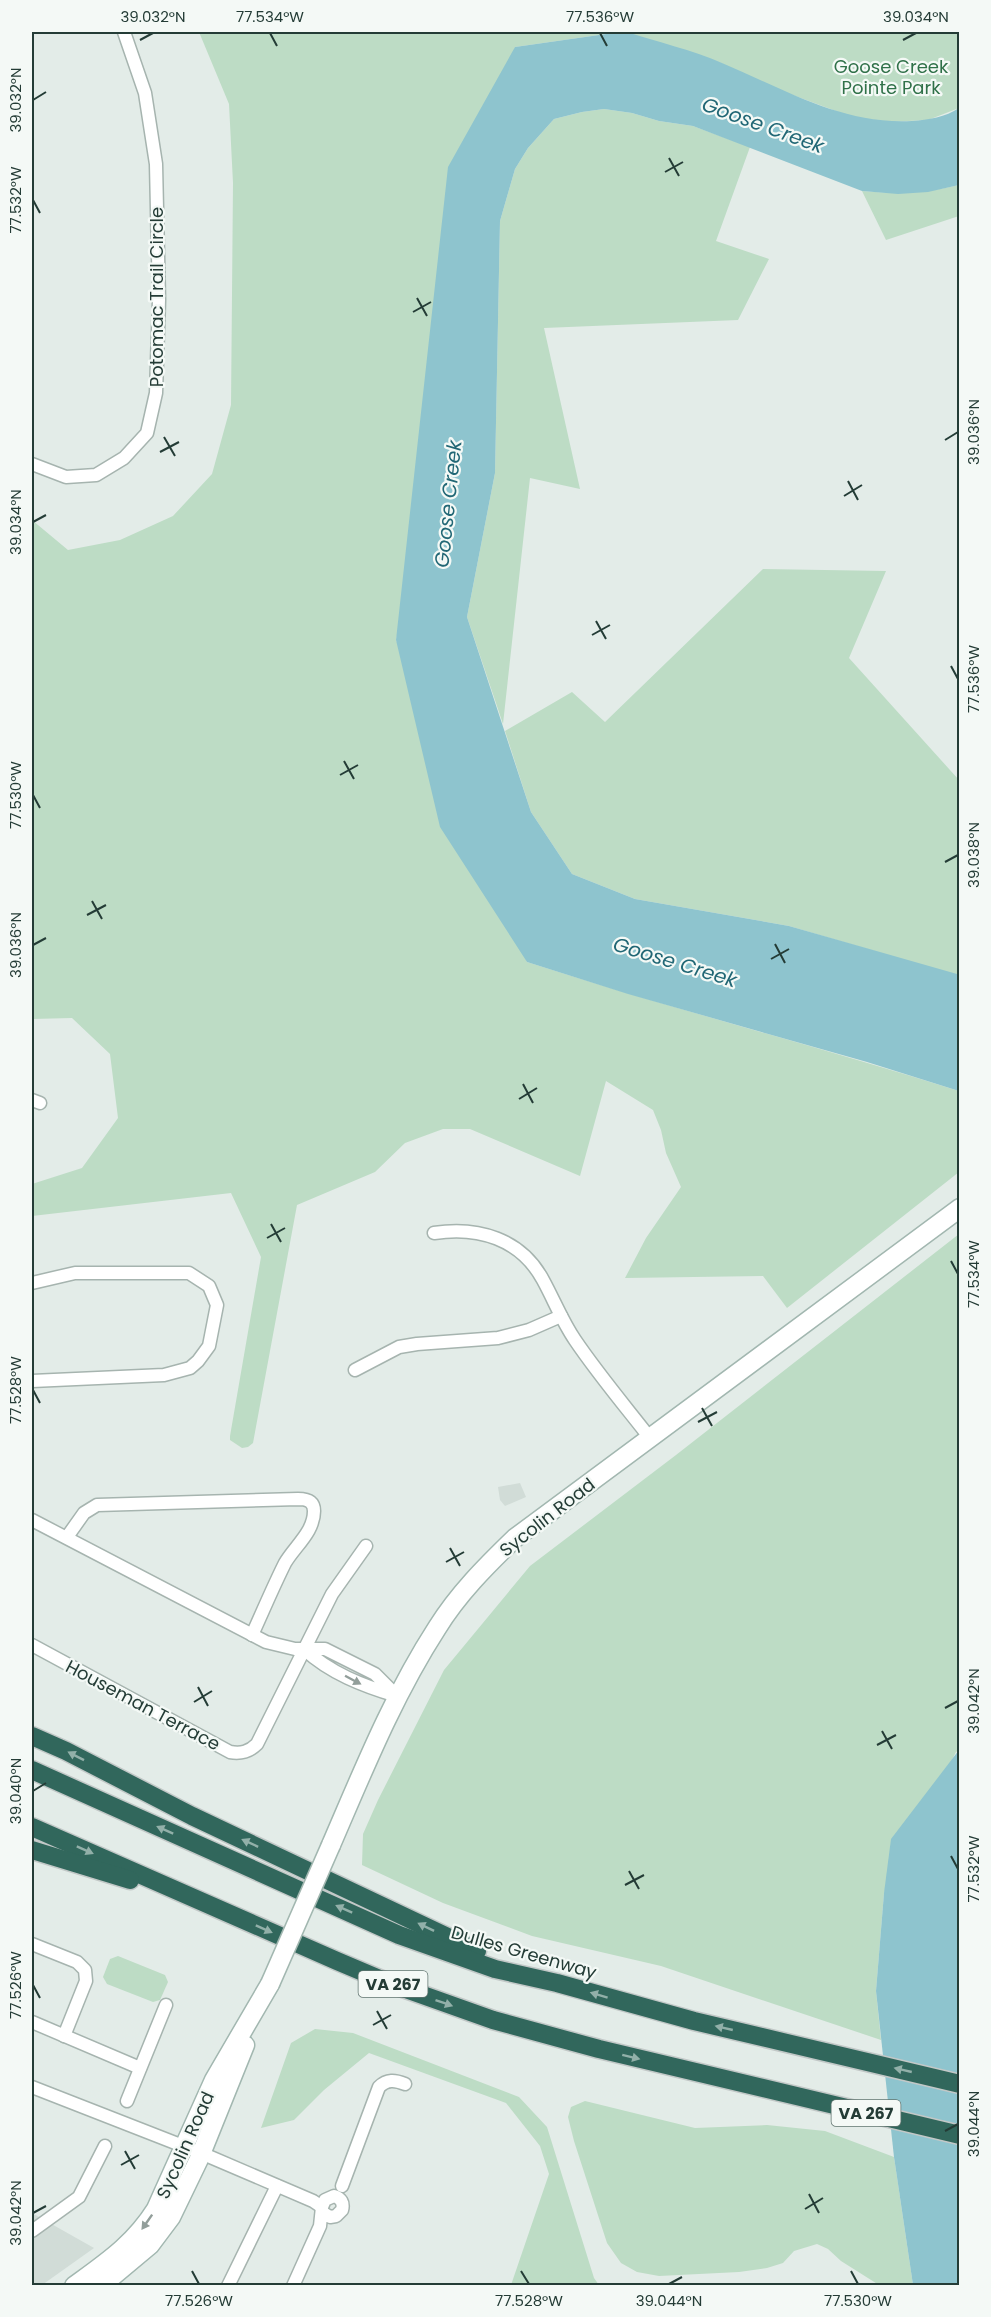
<svg xmlns="http://www.w3.org/2000/svg" width="991" height="2317" viewBox="0 0 991 2317" font-family="Poppins,sans-serif">
<style>
.built{fill:#d1dcd7}
.green{fill:#bddcc5}
.water{fill:#8ec4ce}
.lines{fill:none;stroke-linecap:round;stroke-linejoin:round}
.minor-casing{stroke:#a6b4af;stroke-width:15}
.secondary-casing{stroke:#a2b7b0;stroke-width:21}
.motorway-casing{stroke:#c2c8c7;stroke-width:21}
.minor{stroke:#fff;stroke-width:12}
.secondary{stroke:#fff;stroke-width:18}
.motorway{stroke:#31675c;stroke-width:18}
.secondary-bridge-casing{stroke:#a2b7b0;stroke-width:21;stroke-linecap:butt}
.secondary-bridge{stroke:#fff;stroke-width:18}
.oneway{fill:#929e9a}
.oneway2{fill:#92b0a9}
.ticks{fill:none;stroke:#243c36;stroke-width:2}
.labels{text-anchor:middle;dominant-baseline:central;stroke-width:4.5;stroke-linejoin:round;paint-order:stroke}
.shield{fill:#f4f9f6;stroke:#627570;stroke-width:1.5}
.shield-label{font-size:16px;font-weight:bold;fill:#243c36}
.park-label{font-size:18px;fill:#307149;stroke:#f4f9f6}
.street-label{font-size:18px;fill:#243c36;stroke:#f4f9f6}
.water-label{font-size:20px;font-style:italic;fill:#216775;stroke:#f4f9f6}
.neatline{fill:none;stroke:#243c36;stroke-width:2}
.ticks-label{font-size:15px;text-anchor:middle;fill:#243c36}
</style>
<rect width="100%" height="100%" fill="#e3ece8"/>
<g class="built">
<polygon points="520,1483 526,1497 505,1506 500,1500 498,1487"/>
<polygon points="32,2213 94,2248 42,2285 32,2285"/>
</g>
<g class="green">
<path d="M199 32H620L515 47 396 640 527 962C670 1008 816 1046 959 1091V1172L787 1308 763 1276 625 1278 646 1238 681 1187 666 1153 661 1130 653 1110 606 1081 580 1176 470 1129H443L405 1143 375 1172 297 1205 253 1443 248 1447 242 1448 230 1440V1436L261 1257 231 1193 32 1216V1184L82 1168 118 1118 110 1054 72 1018 32 1019V520L68 550 120 540 173 516 212 474 231 405 233 183 229 104Z"/>
<polygon points="625,32 959,32 959,108 928,120 889,122 852,117 771,87 721,63"/>
<polygon points="604,109 632,113 659,121 693,126 750,147 716,241 769,259 738,320 544,328 580,489 530,478 503,724 467,617 495,473 500,221 515,169 528,148 554,119 582,112"/>
<path d="M959 185V216L886 240 862 191C898 194 925 193 959 185Z"/>
<polygon points="763,569 886,571 849,658 959,780 959,976 789,926 635,899 572,874 531,812 505,731 572,692 605,722"/>
<polygon points="959,1234 959,1750 956,1752 884,1893 876,1991 881,2040 661,1966 532,1936 443,1903 362,1865 363,1834 378,1800 444,1670 530,1566 676,1455"/>
<polygon points="118,1956 165,1975 168,1982 160,2000 153,2002 107,1984 103,1977 110,1959"/>
<polygon points="315,2029 353,2033 519,2097 547,2127 594,2278 599,2285 511,2285 549,2174 540,2146 506,2103 369,2053 324,2090 294,2120 261,2128 291,2043"/>
<polygon points="585,2101 695,2128 767,2125 825,2131 894,2157 913,2285 879,2285 841,2261 828,2249 817,2244 794,2251 783,2263 767,2268 739,2272 659,2276 637,2272 621,2263 607,2243 574,2141 568,2117 571,2107"/>
</g>
<g class="water">
<path d="M620 32H627C658 42 692 50 722 63 784 89 842 125 912 121 928 120 946 117 959 108V185L928 192 898 194 862 191 693 126 659 121 632 113 604 109 582 112 554 119 528 148 515 169 500 221 495 473 467 617 531 812 572 874 635 899 789 926 957 974 960 976 959 1091 867 1062 628 994 527 962 440 827 396 640 448 167 515 47Z"/>
<polygon points="959,1750 959,2285 913,2285 894,2157 876,1991 884,1893 891,1839"/>
</g>
<g class="lines">
<g class="minor-casing">
<g id="minor">
<polyline points="32,464 66,477 96,475 124,458 147,433 156,393 159,300 156,164 145,93 124,32"/>
<polyline points="32,1100 40,1103"/>
<path d="M434 1233C478 1226 521 1239 543 1280 554 1300 562 1321 575 1340 598 1374 625 1406 650 1438"/>
<polyline points="32,1283 75,1273 189,1273 209,1286 217,1305 209,1346 198,1361 190,1368 164,1375 32,1381"/>
<polyline points="355,1370 399,1347 417,1344 498,1338 529,1330 561,1316"/>
<path d="M32 1520 266 1642 295 1649H325L375 1674 397 1696C363 1686 330 1673 304 1649"/>
<path d="M67 1537 84 1513 97 1505 298 1499C307 1499 314 1501 314 1511 314 1532 295 1546 285 1563 273 1587 263 1611 252 1635"/>
<path d="M32 1645 230 1752C241 1754 249 1752 257 1744L332 1594 366 1546"/>
<polyline points="32,1944 77,1962 85,1970 86,1981 64,2036"/>
<polyline points="32,2022 140,2068"/>
<polyline points="32,2087 201,2153 313,2201 322,2207"/>
<polyline points="127,2101 166,2005"/>
<path d="M342 2186 379 2087C387 2079 395 2080 405 2084"/>
<polyline points="32,2231 79,2197 105,2146"/>
<polyline points="228,2286 277,2186"/>
<path d="M293 2286 320 2226 322 2207 325 2200 334 2196C341 2198 344 2203 342 2210L336 2216 330 2217 322 2212"/>
</g>
</g>
<g class="secondary-casing">
<g id="secondary">
<path d="M331 1845C363 1771 393 1696 437 1628 458 1594 486 1566 515 1538L960 1208"/>
<path d="M74 2286C107 2262 134 2244 156 2209L214 2080 270 1984"/>
<polyline points="101,2286 150,2245 171,2217 199,2159 245,2045"/>
</g>
</g>
<g class="motorway-casing">
<g id="motorway">
<polyline points="32,1736 66,1751 192,1816 477,1951"/>
<polyline points="32,1770 399,1935 495,1969 557,1983 694,2021 960,2084"/>
<polyline points="32,1827 337,1961 389,1983 493,2020 599,2049 960,2135"/>
<polyline points="32,1850 130,1880"/>
</g>
</g>
<use href="#minor" class="minor"/>
<use href="#secondary" class="secondary"/>
<use href="#motorway" class="motorway"/>
<g class="secondary-bridge-casing">
<polyline id="secondary-bridge" points="270,1984 331,1845"/>
</g>
<use href="#secondary-bridge" class="secondary-bridge"/>
</g>
<defs><path id="oneway-solid" d="M-6-.8H1V-3.2L6.5 0L1 3.2V.8H-6Z" transform="scale(1.5)"/></defs>
<g class="oneway">
<use href="#oneway-solid" transform="translate(353 1680) rotate(28)"/>
<use href="#oneway-solid" transform="translate(147 2222) rotate(125)"/>
</g>
<g class="oneway2">
<use href="#oneway-solid" transform="translate(76 1756) rotate(-153)"/>
<use href="#oneway-solid" transform="translate(165 1830) rotate(-156)"/>
<use href="#oneway-solid" transform="translate(250 1843) rotate(-155)"/>
<use href="#oneway-solid" transform="translate(85 1850) rotate(24)"/>
<use href="#oneway-solid" transform="translate(344 1909) rotate(-156)"/>
<use href="#oneway-solid" transform="translate(426 1927) rotate(-154)"/>
<use href="#oneway-solid" transform="translate(264 1929) rotate(24)"/>
<use href="#oneway-solid" transform="translate(599 1995) rotate(-163)"/>
<use href="#oneway-solid" transform="translate(444 2003) rotate(19)"/>
<use href="#oneway-solid" transform="translate(724 2028) rotate(-167)"/>
<use href="#oneway-solid" transform="translate(631 2057) rotate(14)"/>
<use href="#oneway-solid" transform="translate(903 2070) rotate(-167)"/>
</g>
<path class="ticks" d="M270 33 277 46M600 33 607 46M140 40 153 33M903 40 916 33M33 100 46 92M669 158 679 176M665 172 683 162M33 200 40 213M417 298 427 316M413 312 431 302M164 437 175 456M945 440 958 432M160 452 179 442M848 481 858 500M844 496 862 485M33 522 46 515M596 621 606 639M592 635 610 625M951 666 958 679M344 761 354 779M340 775 358 765M33 795 40 808M945 862 958 855M92 901 102 919M87 915 106 905M775 944 785 963M33 945 46 938M771 959 789 949M523 1084 533 1103M519 1099 537 1088M271 1224 281 1242M267 1238 285 1228M951 1261 958 1274M33 1390 40 1403M702 1408 712 1426M698 1422 717 1412M450 1548 460 1566M446 1562 464 1552M198 1687 208 1706M194 1702 212 1691M945 1708 958 1701M882 1731 892 1749M877 1745 896 1735M33 1791 46 1783M951 1856 958 1869M629 1871 639 1889M625 1885 644 1875M33 1985 40 1998M377 2011 387 2029M373 2025 391 2015M945 2131 958 2124M125 2151 135 2169M121 2165 139 2155M809 2194 819 2213M805 2209 823 2198M33 2213 46 2206M192 2271 199 2284M521 2271 529 2284M851 2271 858 2284M669 2284 682 2277"/>
<g class="labels">
<g class="shield">
<rect x="358.5" y="1971" width="69" height="26" rx="4.5"/>
<rect x="831.5" y="2100" width="69" height="26" rx="4.5"/>
</g>
<g class="shield-label">
<text x="393" y="1984">VA 267</text>
<text x="866" y="2113">VA 267</text>
</g>
<g class="park-label">
<text x="891" y="66">Goose Creek<tspan x="891" dy="21">Pointe Park</tspan></text>
</g>
<g class="street-label">
<text transform="translate(156 297) rotate(-90)">Potomac Trail Circle</text>
<text transform="translate(547 1517) rotate(-38)">Sycolin Road</text>
<text transform="translate(143 1705) rotate(28)">Houseman Terrace</text>
<text transform="translate(524 1952) rotate(16)">Dulles Greenway</text>
<text transform="translate(185 2145) rotate(-66)">Sycolin Road</text>
</g>
<g class="water-label">
<text transform="translate(763 125) rotate(20)">Goose Creek</text>
<text transform="translate(448 504) rotate(-84)">Goose Creek</text>
<text transform="translate(675 962) rotate(17)">Goose Creek</text>
</g>
</g>
<rect width="991" height="2317" fill="none" stroke="#f4f9f6" stroke-width="66"/>
<rect x="33" y="33" width="925" height="2251" class="neatline"/>
<g class="ticks-label">
<text x="153" y="22">39.032°N</text>
<text x="270" y="22">77.534°W</text>
<text x="600" y="22">77.536°W</text>
<text x="916" y="22">39.034°N</text>
<text transform="translate(16 100) rotate(-90)" y="5">39.032°N</text>
<text transform="translate(16 200) rotate(-90)" y="5">77.532°W</text>
<text transform="translate(974 432) rotate(-90)" y="5">39.036°N</text>
<text transform="translate(16 522) rotate(-90)" y="5">39.034°N</text>
<text transform="translate(974 679) rotate(-90)" y="5">77.536°W</text>
<text transform="translate(16 795) rotate(-90)" y="5">77.530°W</text>
<text transform="translate(974 855) rotate(-90)" y="5">39.038°N</text>
<text transform="translate(16 945) rotate(-90)" y="5">39.036°N</text>
<text transform="translate(974 1274) rotate(-90)" y="5">77.534°W</text>
<text transform="translate(16 1390) rotate(-90)" y="5">77.528°W</text>
<text transform="translate(974 1701) rotate(-90)" y="5">39.042°N</text>
<text transform="translate(16 1791) rotate(-90)" y="5">39.040°N</text>
<text transform="translate(974 1869) rotate(-90)" y="5">77.532°W</text>
<text transform="translate(16 1985) rotate(-90)" y="5">77.526°W</text>
<text transform="translate(974 2124) rotate(-90)" y="5">39.044°N</text>
<text transform="translate(16 2213) rotate(-90)" y="5">39.042°N</text>
<text x="199" y="2306">77.526°W</text>
<text x="529" y="2306">77.528°W</text>
<text x="669" y="2306">39.044°N</text>
<text x="858" y="2306">77.530°W</text>
</g>
</svg>
